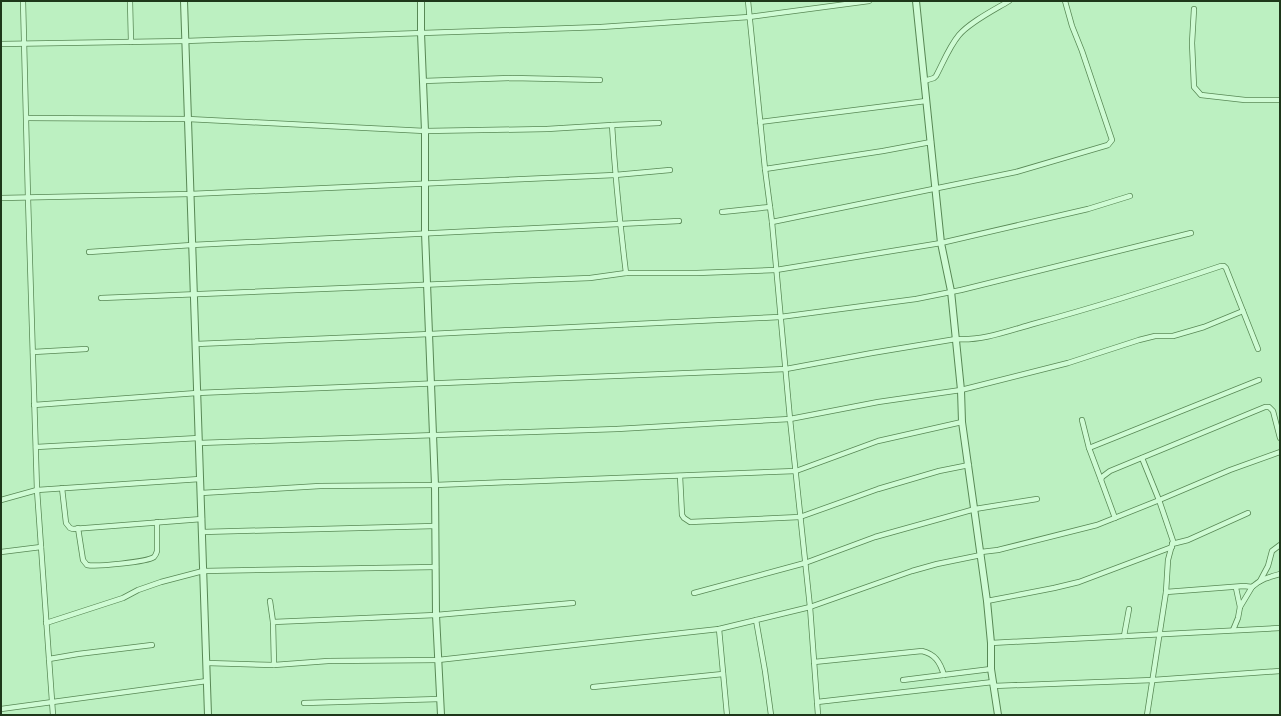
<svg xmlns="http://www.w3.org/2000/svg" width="1281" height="716" viewBox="0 0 1281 716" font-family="'Crimson Pro',serif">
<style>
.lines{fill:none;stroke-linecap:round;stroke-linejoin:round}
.minor-casing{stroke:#588855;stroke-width:6}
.tertiary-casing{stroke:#588855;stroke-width:8}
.minor{stroke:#cffbd4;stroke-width:4.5}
.tertiary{stroke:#cffbd4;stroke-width:6}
</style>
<rect width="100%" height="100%" fill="#bcf0c1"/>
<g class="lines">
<g class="minor-casing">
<g id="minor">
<polyline points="23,1 28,198 37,490 53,715"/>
<polyline points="130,1 131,42"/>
<polyline points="748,1 765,169 772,222 790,419 810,607 818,715"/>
<polyline points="1194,9 1192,43 1194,87 1201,95 1245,100 1280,100"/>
<polyline points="1,44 185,41 601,27 749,17 869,1"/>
<polyline points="423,81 512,78 600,80"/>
<path d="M924 81 934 78 936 76C943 63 949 47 959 35 970 22 994 10 1009 1"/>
<polyline points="27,118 188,119 425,131 547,129 612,125 659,123"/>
<polyline points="760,122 926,101"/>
<path d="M612 125C615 175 620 224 626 273"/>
<polyline points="765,169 883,151 931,142"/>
<polyline points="1,198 190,194 615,175 670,170"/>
<polyline points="722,212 770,207"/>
<polyline points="772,222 1016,172 1108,145 1112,140 1082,51 1072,26 1065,1"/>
<polyline points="89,252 192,245 679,221"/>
<polyline points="101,298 590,278 626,273 697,273 776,270 941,243 1088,209 1130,196"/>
<polyline points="196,344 430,334 780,317 916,299 961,290 1191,233"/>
<polyline points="33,352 86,349"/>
<path d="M34 405 197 393 786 369 872 353 956 339C982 341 1008 331 1033 324 1096 307 1159 287 1221 266H1224L1226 268 1258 349"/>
<polyline points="1082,420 1089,448 1101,480"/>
<polyline points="199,443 617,429 790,419 878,402 961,390 1068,363 1139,340 1155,336 1173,336 1204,327 1243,311"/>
<polyline points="36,447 199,438"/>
<polyline points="1089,448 1259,380"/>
<polyline points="1142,458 1159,500 1173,541 1168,560 1166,592 1147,715"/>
<polyline points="680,476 682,515 684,518 690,522 800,517 878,489 939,471 969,465"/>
<polyline points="62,488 66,523 70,528 73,529 202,519"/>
<polyline points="201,493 320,486 435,485 796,471 878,441 962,422"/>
<polyline points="1,500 37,490 200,479"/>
<polyline points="1115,518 1101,480 1102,477 1110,471 1265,407 1269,407 1273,411 1280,438"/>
<path d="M78 528 83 560 87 565C96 567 147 562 154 557 156 555 156 554 157 551V522"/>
<polyline points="202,532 435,526"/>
<polyline points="1172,544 1188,540 1248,513"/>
<polyline points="1,552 41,547"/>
<polyline points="981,552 998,550 1097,525 1157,501 1230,470 1280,452"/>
<polyline points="1260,581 1268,566 1272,551 1280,545"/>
<path d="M1166 592 1244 586 1252 587C1261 579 1269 577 1280 574"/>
<polyline points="694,593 805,563 875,537 975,509 1037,499"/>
<polyline points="270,601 273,622"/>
<polyline points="987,601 1054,588 1079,582 1172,547"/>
<polyline points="1240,607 1252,587"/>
<polyline points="756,620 765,671 771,715"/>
<polyline points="46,623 123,598 138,590 161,582 203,571 436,567"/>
<polyline points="719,629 727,715"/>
<polyline points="1233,630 1238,618 1240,607 1236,588"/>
<polyline points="1124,636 1129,609"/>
<polyline points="991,643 1280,628"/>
<polyline points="49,659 78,654 152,645"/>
<path d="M814 662 922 651C935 654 940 662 944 675"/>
<polyline points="207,663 274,665 328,661 438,660 719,629 810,607 912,571 937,564 981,555"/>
<polyline points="274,665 273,622 436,615 573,603"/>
<polyline points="903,680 991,669"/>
<polyline points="993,686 1153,680 1280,671"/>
<polyline points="593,687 723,674"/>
<polyline points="817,702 993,682"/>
<polyline points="304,703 440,699"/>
<polyline points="1,709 207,681"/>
</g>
</g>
<g class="tertiary-casing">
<g id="tertiary">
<polyline points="184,1 208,715"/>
<polyline points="421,1 421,33 425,131 425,233 435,485 436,615 441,715"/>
<polyline points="916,1 941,243 951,291 961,390 962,422 987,601 991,643 991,669 998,715"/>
</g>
</g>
<use href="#minor" class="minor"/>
<use href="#tertiary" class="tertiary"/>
</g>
<rect width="1281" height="716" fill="none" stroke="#1e371a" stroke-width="4"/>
</svg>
